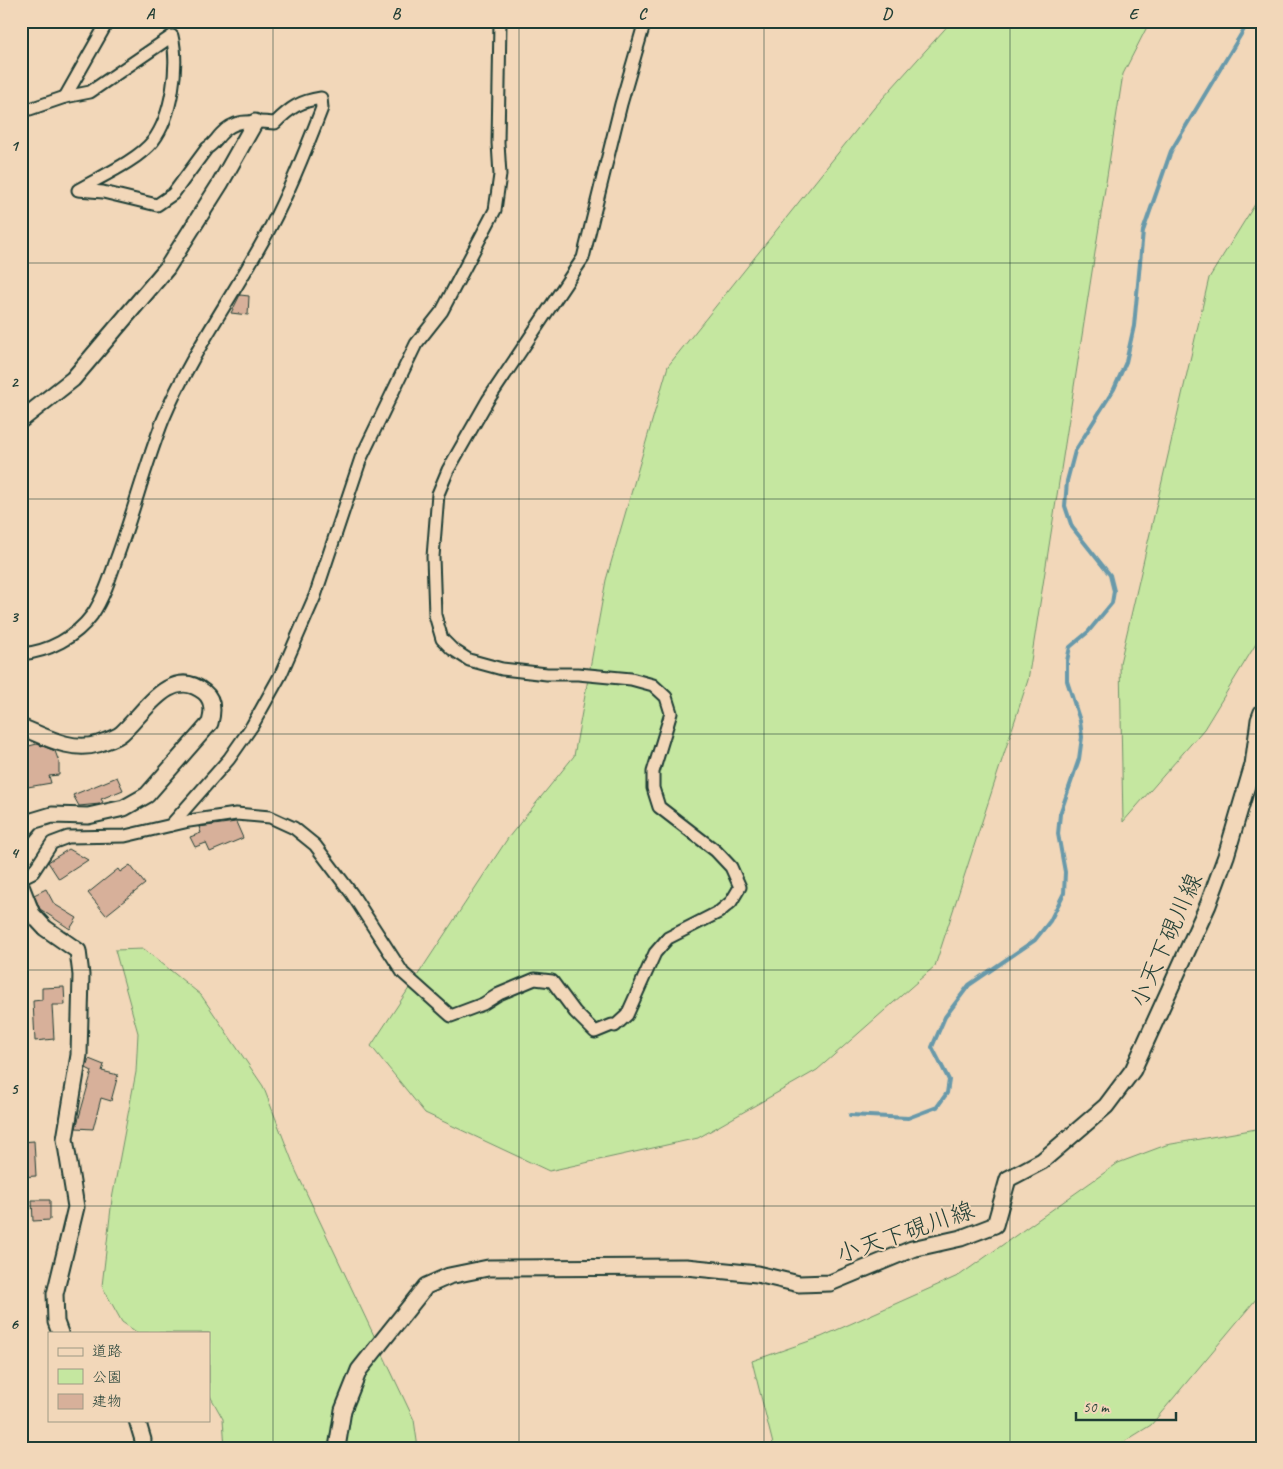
<svg xmlns="http://www.w3.org/2000/svg" width="1283" height="1469" viewBox="0 0 1283 1469" font-family="Caveat,'Klee One',sans-serif">
<style>
.green{fill:#c5e7a0;stroke:#72926a}
.lines{fill:none;stroke-linecap:round;stroke-linejoin:round}
.stream{stroke:#6899aa;stroke-width:4}
.building{fill:#d7b09a;stroke:#1f3d34}
.street-casing{stroke:#1f3d34;stroke-width:15}
.secondary-casing{stroke:#1f3d34;stroke-width:19}
.street{stroke:#f2d7b9;stroke-width:11}
.secondary{stroke:#f2d7b9;stroke-width:15}
.grid{fill:none;stroke:#1f3d34;stroke-width:1;stroke-opacity:0.55}
.labels{text-anchor:middle;dominant-baseline:central;stroke-width:4;stroke-linejoin:round;paint-order:stroke}
.street-label{font-size:24px;fill:#1f3d34;stroke:#f2d7b9}
.neatline{fill:none;stroke:#1f3d34;stroke-width:2}
.grid-label{font-size:16px;text-anchor:middle;font-weight:bold;fill:#1f3d34}
</style>
<rect width="100%" height="100%" fill="#f2d7b9"/>
<filter id="ink" filterUnits="userSpaceOnUse"><feTurbulence type="fractalNoise" baseFrequency=".02" numOctaves="2"/><feDisplacementMap in="SourceGraphic" scale="10" xChannelSelector="R" yChannelSelector="G"/><feConvolveMatrix kernelMatrix="1 2 1 2 8 2 1 2 1" color-interpolation-filters="sRGB"/></filter>
<g filter="url(#ink)">
<g class="green">
<polygon points="952,21 1150,21 1123,74 1028,680 935,966 817,1070 698,1138 549,1171 425,1113 371,1046 508,838 574,756 606,580 668,366 874,108"/>
<polygon points="1262,193 1262,634 1204,729 1123,822 1120,663 1209,278"/>
<polygon points="144,949 201,995 263,1086 296,1171 414,1420 418,1448 225,1448 223,1419 209,1394 209,1333 138,1333 122,1322 102,1286 112,1199 136,1072 138,1033 115,950"/>
<polygon points="1262,1128 1262,1292 1151,1425 1114,1448 774,1448 752,1361 821,1337 960,1275 1118,1163 1166,1145"/>
</g>
<g class="lines">
<polyline class="stream" points="850,1115 908,1118 937,1107 947,1093 949,1080 932,1047 945,1017 969,985 1035,940 1050,921 1064,893 1065,872 1058,834 1060,814 1079,759 1082,737 1080,721 1067,681 1067,661 1070,647 1088,632 1112,603 1114,591 1110,575 1072,527 1065,506 1067,481 1075,451 1114,389 1126,362 1134,326 1143,231 1171,151 1249,21"/>
</g>
<g class="building">
<polygon points="240,295 249,296 248,315 231,313"/>
<polygon points="37,744 55,751 59,762 59,775 49,776 51,783 22,788 21,748"/>
<polygon points="117,777 123,790 101,799 103,802 100,804 79,806 73,795"/>
<polygon points="236,822 243,838 210,852 206,843 195,847 190,837 201,833 199,827"/>
<polygon points="69,849 88,860 59,879 48,862"/>
<polygon points="130,865 145,884 106,915 88,893 118,869 120,872"/>
<polygon points="46,889 54,904 77,918 70,929 40,909 34,895"/>
<polygon points="64,987 65,1005 52,1005 54,1039 35,1041 33,1001 42,1000 42,988"/>
<polygon points="89,1059 104,1065 102,1071 118,1075 111,1101 101,1098 93,1129 76,1128 92,1071 86,1068"/>
<polygon points="34,1141 36,1176 21,1177 21,1142"/>
<polygon points="32,1200 50,1200 50,1220 33,1221"/>
</g>
<g class="lines">
<g class="street-casing">
<g id="street">
<polyline points="65,97 108,21"/>
<path d="M21 109H30L65 97 90 92 172 36C179 65 172 116 153 141 137 161 100 177 78 190L103 192 157 205 173 194 207 148C214 144 216 139 221 134 236 117 255 122 275 123 290 108 300 101 321 98L322 108C307 147 291 188 271 226 237 291 191 352 163 420 145 466 133 514 116 560 110 578 103 599 92 615 76 637 48 652 21 654"/>
<polyline points="171,825 229,759 252,726 281,674 315,596 361,458 416,344 442,311 495,210 500,175 498,143 500,21"/>
<polyline points="21,878 33,872 52,843 68,837 125,836 189,821 236,814 270,817 294,828 315,845 352,894 403,973 451,1016 483,1004 499,994 535,979 552,981 575,1012 595,1032 612,1025 615,1026 627,1015 655,953 668,938 719,912 731,902 740,887 731,867 716,851 659,807 653,788 653,772 671,713 666,697 653,685 631,679 578,674 547,674 502,669 469,660 452,649 442,639 435,615 433,557 438,494 448,470 488,400 583,258 621,104 645,21"/>
</g>
</g>
<g class="secondary-casing">
<g id="secondary">
<polyline points="21,420 73,379 167,268 220,184 255,122"/>
<path d="M21 727C46 737 71 752 98 744 105 741 117 738 122 733 144 713 171 665 204 692 214 700 213 712 210 723L147 795 124 808 88 816 52 815 32 821 21 834"/>
<polyline points="21,886 32,914 45,928 78,951 81,975 79,1055 65,1139 76,1207 55,1294 56,1322 60,1333"/>
<polyline points="137,1420 143,1440 142,1448"/>
<polyline points="337,1448 343,1410 359,1370 426,1286 449,1276 488,1268 686,1267 757,1274 799,1284 830,1283 912,1249 961,1238 995,1225 1008,1179 1042,1161 1106,1106 1133,1070 1208,905 1226,856 1253,765 1259,720 1262,712"/>
</g>
</g>
<use href="#street" class="street"/>
<use href="#secondary" class="secondary"/>
</g>
</g>
<path class="grid" d="M273 21V1448M519 21V1448M764 21V1448M1010 21V1448M21 263H1262M21 499H1262M21 734H1262M21 970H1262M21 1206H1262"/>
<g class="labels">
<g class="street-label">
<text transform="translate(1166 940) rotate(-66)">小天下硯川線</text>
<text transform="translate(905 1232) rotate(-19)">小天下硯川線</text>
</g>
</g>
<rect width="1283" height="1469" fill="none" stroke="#f2d7b9" stroke-width="55"/>
<rect x="48" y="1332" width="162" height="90" fill="#f2d7b9" stroke="#9e9984"/>
<rect x="58" y="1348" width="25" height="8" fill="#f2d7b9" stroke="#9e9984"/>
<text x="92" y="1356" font-size="15" fill="#1f3d34">道路</text>
<rect x="58" y="1369" width="25" height="15" fill="#c5e7a0" stroke="#9e9984"/>
<text x="92" y="1382" font-size="15" fill="#1f3d34">公園</text>
<rect x="58" y="1394" width="25" height="15" fill="#d7b09a" stroke="#9e9984"/>
<text x="92" y="1406" font-size="15" fill="#1f3d34">建物</text>
<path d="M1076 1412v8h100v-8" fill="none" stroke="#1f3d34" stroke-width="2.5"/>
<text x="1083" y="1412" font-size="15" fill="#1f3d34" stroke="#f2d7b9" stroke-width="4" paint-order="stroke">50 m</text>
<rect x="28" y="28" width="1228" height="1414" class="neatline"/>
<g class="grid-label">
<text x="150" y="19">A</text>
<text x="396" y="19">B</text>
<text x="642" y="19">C</text>
<text x="887" y="19">D</text>
<text x="1133" y="19">E</text>
<text x="14" y="151">1</text>
<text x="14" y="387">2</text>
<text x="14" y="622">3</text>
<text x="14" y="858">4</text>
<text x="14" y="1094">5</text>
<text x="14" y="1329">6</text>
</g>
</svg>
